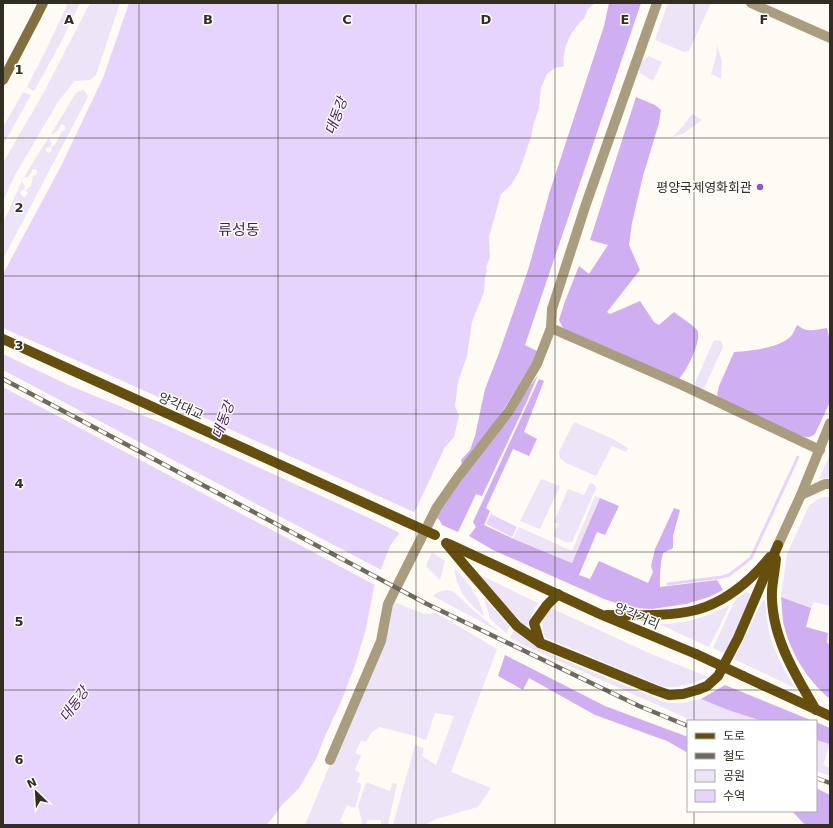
<svg xmlns="http://www.w3.org/2000/svg" width="833" height="828" viewBox="0 0 833 828" font-family="'DejaVu Sans','Noto Sans KR',sans-serif">
<style>
.green{fill:#ede4f8}
.forest{fill:#cfaff2}
.water{fill:#e7d4fd}
.pier{fill:#fefbf5}
.lines{fill:none;stroke-linecap:round;stroke-linejoin:round}
.stream{stroke:#e7d4fd;stroke-width:3}
.street{stroke:#aa9d7f;stroke-width:10}
.secondary{stroke:#826f42;stroke-width:10}
.primary{stroke:#664f0e;stroke-width:10}
.rail-casing{stroke:#6f6a60;stroke-width:4.5}
.rail{stroke:#fff;stroke-width:3;stroke-dasharray:9;stroke-linecap:butt}
.primary-bridge{stroke:#664f0e;stroke-width:10}
.grid{fill:none;stroke:#332e22;stroke-width:1;stroke-opacity:0.55}
.poi-dot{fill:#9454ca;stroke:#fff;stroke-width:1.5}
.labels{text-anchor:middle;dominant-baseline:central;stroke-width:3;stroke-linejoin:round;paint-order:stroke}
.poi-label{font-size:13px;fill:#332e22;stroke:#fff;text-anchor:end}
.street-label{font-size:13px;fill:#332e22;stroke:#fff}
.water-label{font-size:14px;font-style:italic;fill:#471b68;stroke:#fff}
.quarter-label{font-size:15px;fill:#3d1f57;stroke:#fff}
.grid-label{font-size:13px;text-anchor:middle;font-weight:bold;fill:#332e22;stroke:#fff;stroke-width:3;stroke-linejoin:round;paint-order:stroke}
</style>
<rect width="100%" height="100%" fill="#fefbf5"/>
<g class="green">
<polygon points="68,3 80,3 61,42 34,91 27,87 48,46"/>
<polygon points="90,3 120,3 96,75 90,80 75,81 72,84 58,102 15,175 3,201 3,163 44,92"/>
<polygon points="668,3 711,3 689,51 684,52 655,40"/>
<polygon points="717,45 722,61 721,79 711,74 716,58"/>
<polygon points="649,56 662,62 653,81 640,73 639,69 640,63"/>
<polygon points="83,90 87,94 88,97 3,259 3,223 22,181 25,186 24,189 21,191 20,193 23,197 25,197 28,193 26,190 31,186 33,176 37,174 37,170 33,169 29,176 26,178 24,177 49,137 51,143 50,147 46,148 46,151 49,153 52,151 51,148 56,143 62,131 65,130 65,127 64,125 61,124 59,129 53,134 51,134 76,93 79,91"/>
<polygon points="23,92 31,95 3,145 3,127"/>
<polygon points="692,114 702,120 683,134 672,137 682,127"/>
<polygon points="715,340 721,341 723,347 706,384 704,388 701,389 696,387 695,383 713,342"/>
<polygon points="574,422 613,439 628,448 626,452 612,446 596,476 566,463 560,458 559,452"/>
<polygon points="830,454 830,478 819,479"/>
<polygon points="541,479 560,486 540,529 520,521"/>
<polygon points="590,483 594,484 596,488 572,542 566,542 553,536 558,524 554,522 568,489 584,495"/>
<polygon points="595,496 600,498 572,563 513,539 519,527 572,551"/>
<polygon points="823,497 830,497 830,606 814,602 811,608 781,597 787,554 809,506 815,501"/>
<polygon points="432,552 445,561 440,580 426,566"/>
<path d="M454 568C468 582 479 596 484 616 467 603 457 590 454 568Z"/>
<path d="M478 574 538 603C534 609 530 614 531 622L528 625H524Z"/>
<polygon points="446,590 452,591 457,595 473,610 500,632 433,596 438,592"/>
<polygon points="747,591 750,594 750,597 726,654 713,648 735,600"/>
<polygon points="484,598 509,626 507,634 490,619"/>
<path d="M763 600 765 601C766 611 767 622 769 632 774 652 784 670 795 688L734 659Z"/>
<polygon points="394,602 424,614 436,613 497,649 451,772 491,788 478,807 436,819 424,825 393,825 415,745 424,748 422,756 436,765 454,716 435,713 426,740 415,736 380,727 372,732 366,742 361,741 355,753 361,756 355,770 360,773 357,782 361,784 361,787 355,808 347,805 340,821 345,825 305,825 333,757"/>
<path d="M730 605 709 647 659 624C686 624 706 617 730 605Z"/>
<path d="M551 608 649 653 708 677C690 684 680 689 661 686L549 639 545 637C541 624 540 617 551 608Z"/>
<polygon points="514,629 537,647 552,655 667,703 681,703 701,699 728,710 762,721 693,721 539,652 510,638"/>
<polygon points="816,740 830,744 823,765 830,768 830,776 816,771"/>
<polygon points="366,782 390,791 393,783 397,784 388,825 381,825 381,820 367,820 366,825 363,825 358,806"/>
</g>
<g class="forest">
<polygon points="609,3 641,3 525,345 539,352 492,428 462,465 461,460 470,450 475,436 485,389 499,353 529,267 549,194 604,26"/>
<path d="M636 97 655 105 661 110 659 123 643 176 632 223 629 245 640 270 607 312 610 314 640 301 654 322 659 325 674 312C681 318 691 323 697 330 703 339 686 372 679 379L563 328 559 320 565 301 579 266 589 274 608 245 590 240Z"/>
<path d="M797 325C808 333 814 330 827 328L830 342V402L815 434C809 439 804 437 796 434L720 399 717 395 719 386 734 352C750 351 777 348 789 338 793 335 795 329 797 325Z"/>
<polygon points="538,375 527,401 482,496 476,494 458,532 442,525 440,521 437,518 441,505"/>
<path d="M539 379 544 381 524 432 537 439 529 456 513 449 486 508 490 511 484 525 516 540 572 563 600 498 619 506 605 535 597 532 579 575 590 579 599 561 648 583 653 572 651 566 655 549 674 508 680 510 673 536V548L663 553C660 564 660 575 660 587L717 580 723 590 709 597 686 604 652 609 631 608 604 599 493 550 469 536 476 527 473 522Z"/>
<path d="M781 597 811 608 806 627 828 633 827 642 830 646V699C807 680 789 651 783 621 782 614 782 605 781 597Z"/>
<polygon points="505,655 605,706 688,737 688,753 667,741 595,715 529,678 523,690 498,676"/>
<polygon points="725,685 813,721 762,721 728,710 701,699"/>
<polygon points="816,722 830,728 830,744 816,740"/>
<polygon points="816,788 830,795 830,825 805,825 792,811 816,811"/>
</g>
<g class="water">
<path d="M129 3H595C593 5 590 7 588 9 586 12 586 15 584 18 572 30 561 48 564 66L555 68 547 74 541 88 539 108 533 126 531 137 519 172 510 186 501 194 489 237 490 257 486 267 487 271 485 277 484 292 472 322 467 356 458 382 455 406 459 416 454 437 445 447 415 511 390 546 374 587 366 629 355 665 341 702 325 736 316 759 299 788 282 805 267 825H3V274L60 168 103 78Z"/>
<polygon points="491,514 517,527 512,537 486,524"/>
</g>
<g class="pier">
<polygon points="3,328 87,365 416,513 402,534 367,517 164,424 68,385 3,354"/>
<polygon points="3,370 383,571 377,586 3,387"/>
</g>
<g class="lines">
<polyline class="stream" points="668,584 722,577 729,575 751,558 798,457"/>
<g class="street">
<polyline points="657,3 586,204 552,309 551,328 682,385 820,450"/>
<polyline points="751,3 830,38"/>
<polyline points="801,495 825,484 830,484"/>
<polyline points="778,545 801,495 830,423"/>
<polyline points="330,760 381,641 388,604 437,507 458,477 509,411 537,364 551,328"/>
</g>
<polyline class="secondary" points="3,80 36,17 43,3"/>
<g class="primary">
<polyline points="446,543 466,567 517,626 540,643 655,690 669,695 683,694 697,690 707,686 718,676 738,638 778,545"/>
<polyline points="449,544 602,615 696,654"/>
<path d="M776 559C775 569 773 580 772 590 770 634 794 673 816 710"/>
<path d="M607 615C636 615 667 617 696 610 725 602 751 580 770 557"/>
<polyline points="540,643 534,623 547,605 558,594"/>
<polyline points="743,676 830,716"/>
</g>
<g class="rail-casing">
<g id="rail">
<polyline points="3,379 425,603 639,706 688,726"/>
<polyline points="816,778 830,783"/>
</g>
</g>
<use href="#rail" class="rail"/>
<g class="primary-bridge">
<polyline points="3,339 435,535"/>
<polyline points="696,654 743,676"/>
</g>
</g>
<path class="grid" d="M139 3V825M278 3V825M416 3V825M555 3V825M694 3V721M3 138H830M3 276H830M3 414H830M3 552H830M3 690H830M694 811V825"/>
<circle class="poi-dot" cx="760" cy="187" r="4"/>
<g class="labels">
<g class="poi-label">
<text x="752" y="187">평양국제영화회관</text>
</g>
<g class="street-label">
<text transform="translate(181 406) rotate(24)">양각대교</text>
<text transform="translate(637 616) rotate(23)">양각거리</text>
</g>
<g class="water-label">
<text transform="translate(336 116) rotate(-70)">대동강</text>
<text transform="translate(223 420) rotate(-70)">대동강</text>
<text transform="translate(74 704) rotate(-54)">대동강</text>
</g>
<g class="quarter-label">
<text x="239" y="230">류성동</text>
</g>
</g>
<g class="grid-label">
<text x="69" y="24">A</text>
<text x="208" y="24">B</text>
<text x="347" y="24">C</text>
<text x="486" y="24">D</text>
<text x="625" y="24">E</text>
<text x="764" y="24">F</text>
<text x="19" y="74">1</text>
<text x="19" y="212">2</text>
<text x="19" y="350">3</text>
<text x="19" y="488">4</text>
<text x="19" y="626">5</text>
<text x="19" y="764">6</text>
</g>
<rect width="833" height="828" fill="none" stroke="#332e22" stroke-width="8"/>
<rect x="687" y="720" width="130" height="92" fill="#ffffff" stroke="#adaba7"/>
<rect x="695" y="733" width="20" height="6" fill="#664f0e" stroke="#adaba7"/>
<text x="723" y="740" font-size="12" fill="#332e22">도로</text>
<rect x="695" y="753" width="20" height="6" fill="#6f6a60" stroke="#adaba7"/>
<text x="723" y="760" font-size="12" fill="#332e22">철도</text>
<rect x="695" y="770" width="20" height="12" fill="#ede4f8" stroke="#adaba7"/>
<text x="723" y="780" font-size="12" fill="#332e22">공원</text>
<rect x="695" y="790" width="20" height="12" fill="#e7d4fd" stroke="#adaba7"/>
<text x="723" y="800" font-size="12" fill="#332e22">수역</text>
<g transform="translate(36 792) rotate(335)" stroke="#ffffff" stroke-width="3" paint-order="stroke">
<path d="M0-3L7 15L0 10L-7 15Z" fill="#332e22"/>
<text y="-6" font-size="11" font-weight="bold" text-anchor="middle" fill="#332e22">N</text>
</g>
</svg>
